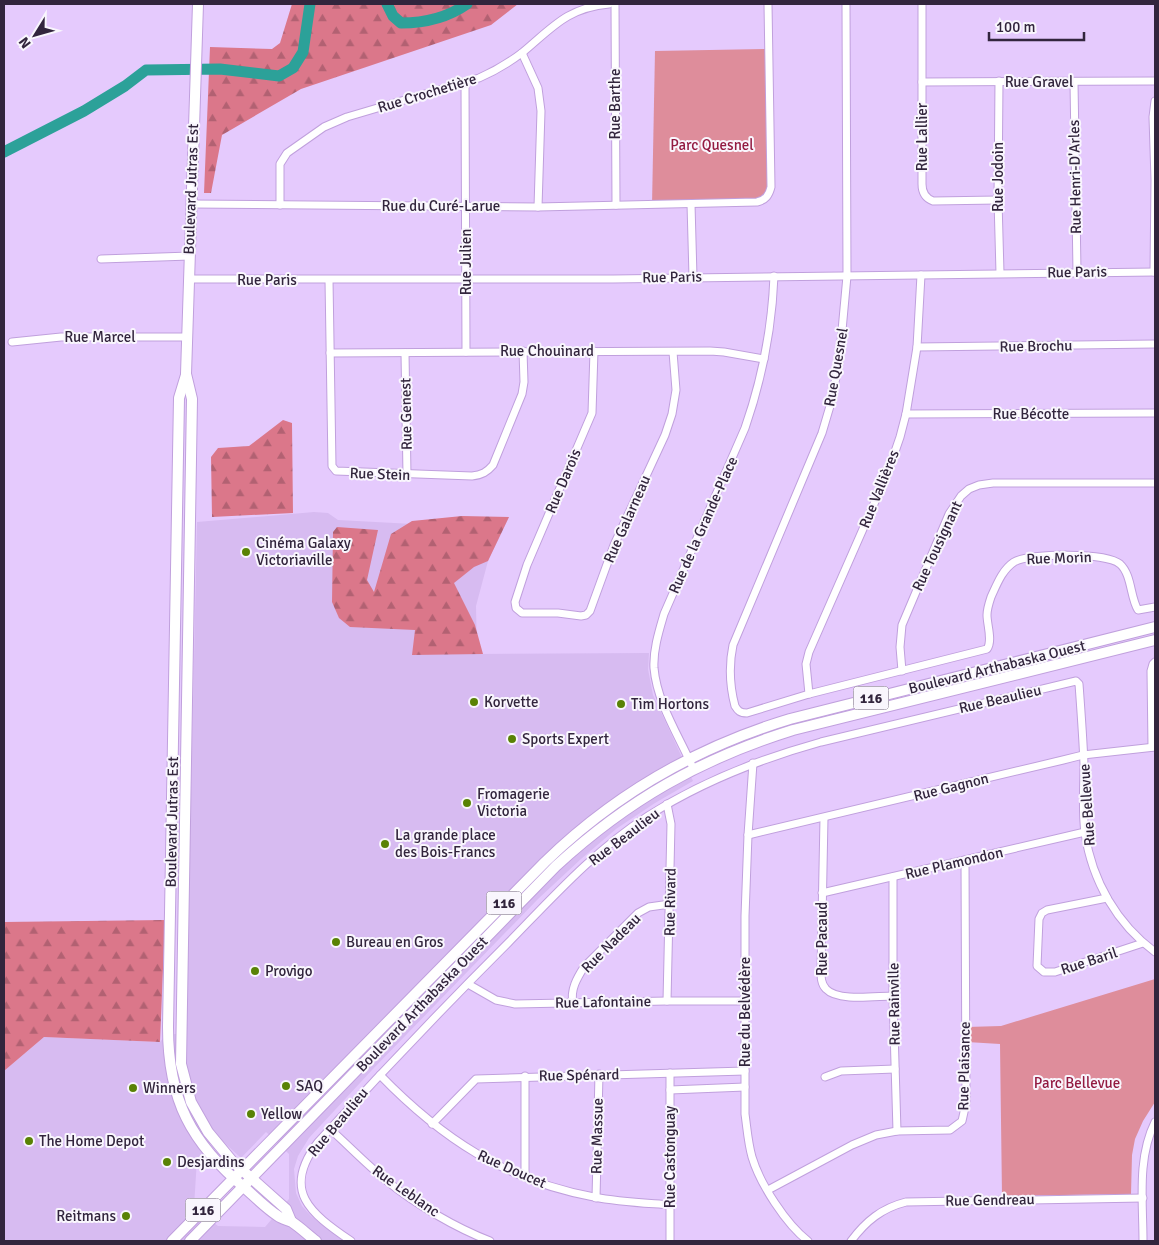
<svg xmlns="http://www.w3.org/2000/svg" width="1159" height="1245" viewBox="0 0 1159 1245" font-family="Signika,sans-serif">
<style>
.built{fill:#d7bbf1;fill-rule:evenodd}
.forest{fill:url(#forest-firs)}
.park{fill:#de8d9b}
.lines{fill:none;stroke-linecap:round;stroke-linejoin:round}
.river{stroke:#2ca199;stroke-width:11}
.street-casing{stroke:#c0a0dd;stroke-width:9}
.secondary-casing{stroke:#c0a0dd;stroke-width:12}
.primary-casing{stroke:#c0a0dd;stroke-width:12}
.street{stroke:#fff;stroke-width:7}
.secondary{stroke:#fff;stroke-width:10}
.primary{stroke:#fff;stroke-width:10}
.poi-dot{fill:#598205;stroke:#f9f6fd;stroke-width:2}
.labels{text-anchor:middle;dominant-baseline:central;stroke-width:4;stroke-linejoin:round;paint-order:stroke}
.shield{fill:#f9f6fd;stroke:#6e6477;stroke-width:1}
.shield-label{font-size:14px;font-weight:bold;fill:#32253d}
.street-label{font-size:15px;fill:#32253d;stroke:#f9f6fd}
.park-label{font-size:15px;fill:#931a41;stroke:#f9f6fd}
.poi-label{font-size:15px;fill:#32253d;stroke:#f9f6fd;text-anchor:start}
</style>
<defs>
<pattern id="forest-firs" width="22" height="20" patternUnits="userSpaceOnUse" patternTransform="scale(1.25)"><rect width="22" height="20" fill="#db778a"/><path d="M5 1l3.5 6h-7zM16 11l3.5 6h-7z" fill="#b26172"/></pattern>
</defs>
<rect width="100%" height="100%" fill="#e5cafd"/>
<path class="built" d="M314 512 328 513 338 520 413 524 509 517 488 561 476 606 477 654 649 653 648 669 653 695 693 781 655 803 616 829 581 859 538 899 372 1070 309 1138 298 1156 294 1169 296 1193 302 1206 311 1216 343 1241H4V1071L44 1037 160 1042 167 1034H187L186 1028 197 522ZM266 1132 289 1154V1199L265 1227 218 1226 194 1207 197 1159 217 1136 241 1158Z"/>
<g class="forest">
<polygon points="292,4 518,4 491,25 301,89 222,135 211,193 204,193 210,47 272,49 280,43"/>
<polygon points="283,420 292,423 293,513 212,517 211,457 218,448 249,446"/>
<polygon points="462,516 509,517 488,561 474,567 454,583 475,625 483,654 412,655 415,630 350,627 339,618 332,602 333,532 337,527 378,530 367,580 374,592 391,534 412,521"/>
<polygon points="165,920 160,1042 44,1037 4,1071 4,922"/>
</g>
<g class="park">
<polygon points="769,49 771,187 763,201 652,205 655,51"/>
<polygon points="1155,979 1155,1102 1143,1121 1135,1139 1132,1155 1131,1194 1002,1196 1000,1044 967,1042 967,1027 1001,1026"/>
</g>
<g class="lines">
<g class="river">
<path d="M387 4 393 16 401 23C425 23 447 18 467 4"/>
<polyline points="4,152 84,111 125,86 146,70 220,69 279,76 293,68 303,52 310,4"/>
</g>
<g class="street-casing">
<g id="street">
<polyline points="615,4 616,205"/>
<path d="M846 4 847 276 839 363 830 406 822 433 733 645C729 664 730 687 735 706 738 711 740 713 747 713L809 694 987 649C993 641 987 625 987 615 987 609 989 603 991 597 997 584 1002 570 1014 562 1029 553 1106 552 1120 564 1132 575 1130 597 1138 610L1155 607"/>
<path d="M922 4V184C922 192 925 198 933 201L998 200"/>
<polyline points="522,53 538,88 541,111 538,207"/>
<polyline points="999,81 998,200 1000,273"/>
<polyline points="465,82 466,352"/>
<polyline points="922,82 1155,81"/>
<polyline points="1074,82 1077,272"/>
<path d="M191 204 538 207 757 202C766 200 769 195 771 187L768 4"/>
<polyline points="691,204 693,277"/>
<path d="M280 205V164L287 153 324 127 347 117 479 78C495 71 510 62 523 52 553 27 567 8 609 4"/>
<polyline points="101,259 190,256"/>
<polyline points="1154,272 1155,180 1153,117 1155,101"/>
<polyline points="189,279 613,279 1155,272"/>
<path d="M329 280 332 466 336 471 472 476C482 475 487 472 493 465L522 394 524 382 523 351"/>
<polyline points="12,342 61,337 187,337"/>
<polyline points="917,347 1155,344"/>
<polyline points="594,351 592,413 527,565 515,602 516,608 522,613 558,613 581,616 586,615 590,611 614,545 665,435 672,414 676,390 673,352"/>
<polyline points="330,353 710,351 724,352 764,359"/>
<polyline points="405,353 407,475"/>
<polyline points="906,414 1155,413"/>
<polyline points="902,671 900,647 902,625 949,514 961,496 969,489 979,485 993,483 1155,483"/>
<polyline points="809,694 806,664 809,652 888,472 900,437 906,414 917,347 921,275"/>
<polyline points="1152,747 1151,671 1153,664 1155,662"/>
<path d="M753 763 748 835 745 916V1114C747 1128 748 1143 752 1157 760 1184 786 1224 808 1241"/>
<path d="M693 768C679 736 657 703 654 668 653 650 659 631 664 614L745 428C762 379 772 328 774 276"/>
<path d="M824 818 821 970C821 977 821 984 826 989 838 1002 876 996 893 996"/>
<polyline points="748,835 1063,760 1083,755 1155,747"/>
<polyline points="893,877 893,996 897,1131"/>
<polyline points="822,893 1085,832"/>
<polyline points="1107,898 1047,910 1042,913 1039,919 1037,966 1044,972 1055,972 1143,943"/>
<polyline points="468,984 496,1000 515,1004 667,1001 744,1001"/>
<polyline points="667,1001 671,824 667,804"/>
<path d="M573 1003C570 990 577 978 584 967L638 913 649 907 670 904"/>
<polyline points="670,1073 670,1241"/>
<path d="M380 1075C441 1138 506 1181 594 1197 619 1202 645 1203 670 1205"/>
<polyline points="825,1077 841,1071 895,1069"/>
<polyline points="670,1090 745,1087"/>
<polyline points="432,1124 476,1079 745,1071"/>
<path d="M330 1129C349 1146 367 1165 387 1181 415 1204 456 1228 490 1241"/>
<polyline points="525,1177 525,1076"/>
<polyline points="768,1190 852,1145 876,1135 897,1131 950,1130 962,1121 966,1103 965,860"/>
<polyline points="596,1198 599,1074"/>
<path d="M351 1241C310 1213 281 1191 318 1142 380 1074 443 1008 508 943 552 898 595 850 648 816 701 782 760 759 821 742L1076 681 1079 684C1081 711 1083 738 1084 764 1084 787 1082 811 1085 833 1092 881 1117 924 1155 952"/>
<path d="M851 1241C866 1221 882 1208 906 1202L1143 1198"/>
<path d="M1143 1241C1143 1202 1137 1158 1155 1122"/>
</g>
</g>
<g class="secondary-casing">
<g id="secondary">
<polyline points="198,4 186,374 192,399 181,1064 191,1102 208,1132 232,1161 286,1209 291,1221"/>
<path d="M186 375 179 398 168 1027C168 1100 191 1143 246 1189 256 1198 267 1209 278 1216 282 1219 288 1220 292 1222 301 1228 308 1235 316 1241"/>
</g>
</g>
<g class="primary-casing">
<g id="primary">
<path d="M172 1241 545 862C615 794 697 747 790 719L1155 627"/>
<path d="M190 1241 556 866C628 800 700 759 793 730L1155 640"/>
</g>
</g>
<use href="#street" class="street"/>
<use href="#secondary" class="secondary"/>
<use href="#primary" class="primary"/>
</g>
<g class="poi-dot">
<circle cx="246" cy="552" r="5"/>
<circle cx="474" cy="702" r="5"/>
<circle cx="621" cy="704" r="5"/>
<circle cx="512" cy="739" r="5"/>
<circle cx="467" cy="803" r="5"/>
<circle cx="385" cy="844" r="5"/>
<circle cx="336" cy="942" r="5"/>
<circle cx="255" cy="971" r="5"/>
<circle cx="286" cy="1086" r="5"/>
<circle cx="133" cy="1088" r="5"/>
<circle cx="251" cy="1114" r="5"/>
<circle cx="29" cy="1141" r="5"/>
<circle cx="167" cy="1162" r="5"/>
<circle cx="126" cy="1216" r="5"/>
</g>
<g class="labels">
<g class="shield">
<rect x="853.5" y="686.5" width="35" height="23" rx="4"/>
<rect x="486.5" y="891.5" width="35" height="23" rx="4"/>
<rect x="185.5" y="1198.5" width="35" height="23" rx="4"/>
</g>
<g class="shield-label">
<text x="871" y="698">116</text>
<text x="504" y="903">116</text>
<text x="203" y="1210">116</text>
</g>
<g class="street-label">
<text x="1039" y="82">Rue Gravel</text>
<text transform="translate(427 93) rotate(-17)">Rue Crochetière</text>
<text transform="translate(615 104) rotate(-90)">Rue Barthe</text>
<text transform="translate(922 137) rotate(-90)">Rue Lallier</text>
<text transform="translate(998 177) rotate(-90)">Rue Jodoin</text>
<text transform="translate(1075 177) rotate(-91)">Rue Henri-D'Arles</text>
<text transform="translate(191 189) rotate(-88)">Boulevard Jutras Est</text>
<text x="441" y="206">Rue du Curé-Larue</text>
<text transform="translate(466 262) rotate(-90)">Rue Julien</text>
<text transform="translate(1077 272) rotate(-1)">Rue Paris</text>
<text transform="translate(672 277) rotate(-1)">Rue Paris</text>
<text x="267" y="280">Rue Paris</text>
<text x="100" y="337">Rue Marcel</text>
<text transform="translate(1036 346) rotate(-1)">Rue Brochu</text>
<text x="547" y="351">Rue Chouinard</text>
<text transform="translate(836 367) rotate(-80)">Rue Quesnel</text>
<text transform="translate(406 414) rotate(-91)">Rue Genest</text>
<text x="1031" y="414">Rue Bécotte</text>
<text transform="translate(380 474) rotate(2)">Rue Stein</text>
<text transform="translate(563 481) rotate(-67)">Rue Darois</text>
<text transform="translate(879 489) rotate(-68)">Rue Vallières</text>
<text transform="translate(627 519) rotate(-66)">Rue Galarneau</text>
<text transform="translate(703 525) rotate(-66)">Rue de la Grande-Place</text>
<text transform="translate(937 546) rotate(-65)">Rue Tousignant</text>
<text transform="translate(1059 558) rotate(-2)">Rue Morin</text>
<text transform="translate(997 667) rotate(-14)">Boulevard Arthabaska Ouest</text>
<text transform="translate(1000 699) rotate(-13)">Rue Beaulieu</text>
<text transform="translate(951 787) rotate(-14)">Rue Gagnon</text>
<text transform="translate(1087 805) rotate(-94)">Rue Bellevue</text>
<text transform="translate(172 822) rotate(-89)">Boulevard Jutras Est</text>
<text transform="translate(624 837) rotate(-37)">Rue Beaulieu</text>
<text transform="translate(954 863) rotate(-13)">Rue Plamondon</text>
<text transform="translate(670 902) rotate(-89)">Rue Rivard</text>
<text transform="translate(822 939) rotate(-90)">Rue Pacaud</text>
<text transform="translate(611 943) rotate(-45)">Rue Nadeau</text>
<text transform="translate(1089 961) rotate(-18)">Rue Baril</text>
<text transform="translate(603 1002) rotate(-1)">Rue Lafontaine</text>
<text transform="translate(422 1004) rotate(-46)">Boulevard Arthabaska Ouest</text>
<text transform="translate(894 1004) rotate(-91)">Rue Rainville</text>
<text transform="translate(745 1012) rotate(-90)">Rue du Belvédère</text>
<text transform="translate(964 1066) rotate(-89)">Rue Plaisance</text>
<text transform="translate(579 1075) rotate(-1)">Rue Spénard</text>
<text transform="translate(338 1122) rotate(-50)">Rue Beaulieu</text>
<text transform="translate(597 1136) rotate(-89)">Rue Massue</text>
<text transform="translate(670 1157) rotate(-90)">Rue Castonguay</text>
<text transform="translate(512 1169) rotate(24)">Rue Doucet</text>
<text transform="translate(406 1191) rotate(35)">Rue Leblanc</text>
<text transform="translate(990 1200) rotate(-1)">Rue Gendreau</text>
</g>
<g class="park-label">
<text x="712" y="145">Parc Quesnel</text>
<text x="1077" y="1083">Parc Bellevue</text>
</g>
<g class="poi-label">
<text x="256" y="543">Cinéma Galaxy<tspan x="256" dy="17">Victoriaville</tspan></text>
<text x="484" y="702">Korvette</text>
<text x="631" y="704">Tim Hortons</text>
<text x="522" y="739">Sports Expert</text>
<text x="477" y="794">Fromagerie<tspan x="477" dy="17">Victoria</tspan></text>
<text x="395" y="835">La grande place<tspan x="395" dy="17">des Bois-Francs</tspan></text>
<text x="346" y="942">Bureau en Gros</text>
<text x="265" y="971">Provigo</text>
<text x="296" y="1086">SAQ</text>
<text x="143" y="1088">Winners</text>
<text x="261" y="1114">Yellow</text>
<text x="39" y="1141">The Home Depot</text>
<text x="177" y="1162">Desjardins</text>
<text x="116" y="1216" text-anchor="end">Reitmans</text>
</g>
</g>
<rect width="1159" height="1245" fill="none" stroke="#32253d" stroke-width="10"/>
<g transform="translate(35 35) rotate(233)" stroke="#f9f6fd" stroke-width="4" paint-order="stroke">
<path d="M0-4L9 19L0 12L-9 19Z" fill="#32253d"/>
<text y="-8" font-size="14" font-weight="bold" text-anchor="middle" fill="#32253d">N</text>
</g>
<path d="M989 32v8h95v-8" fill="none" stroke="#32253d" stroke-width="2.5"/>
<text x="996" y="32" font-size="15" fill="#32253d" stroke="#f9f6fd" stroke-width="4" paint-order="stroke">100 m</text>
</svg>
